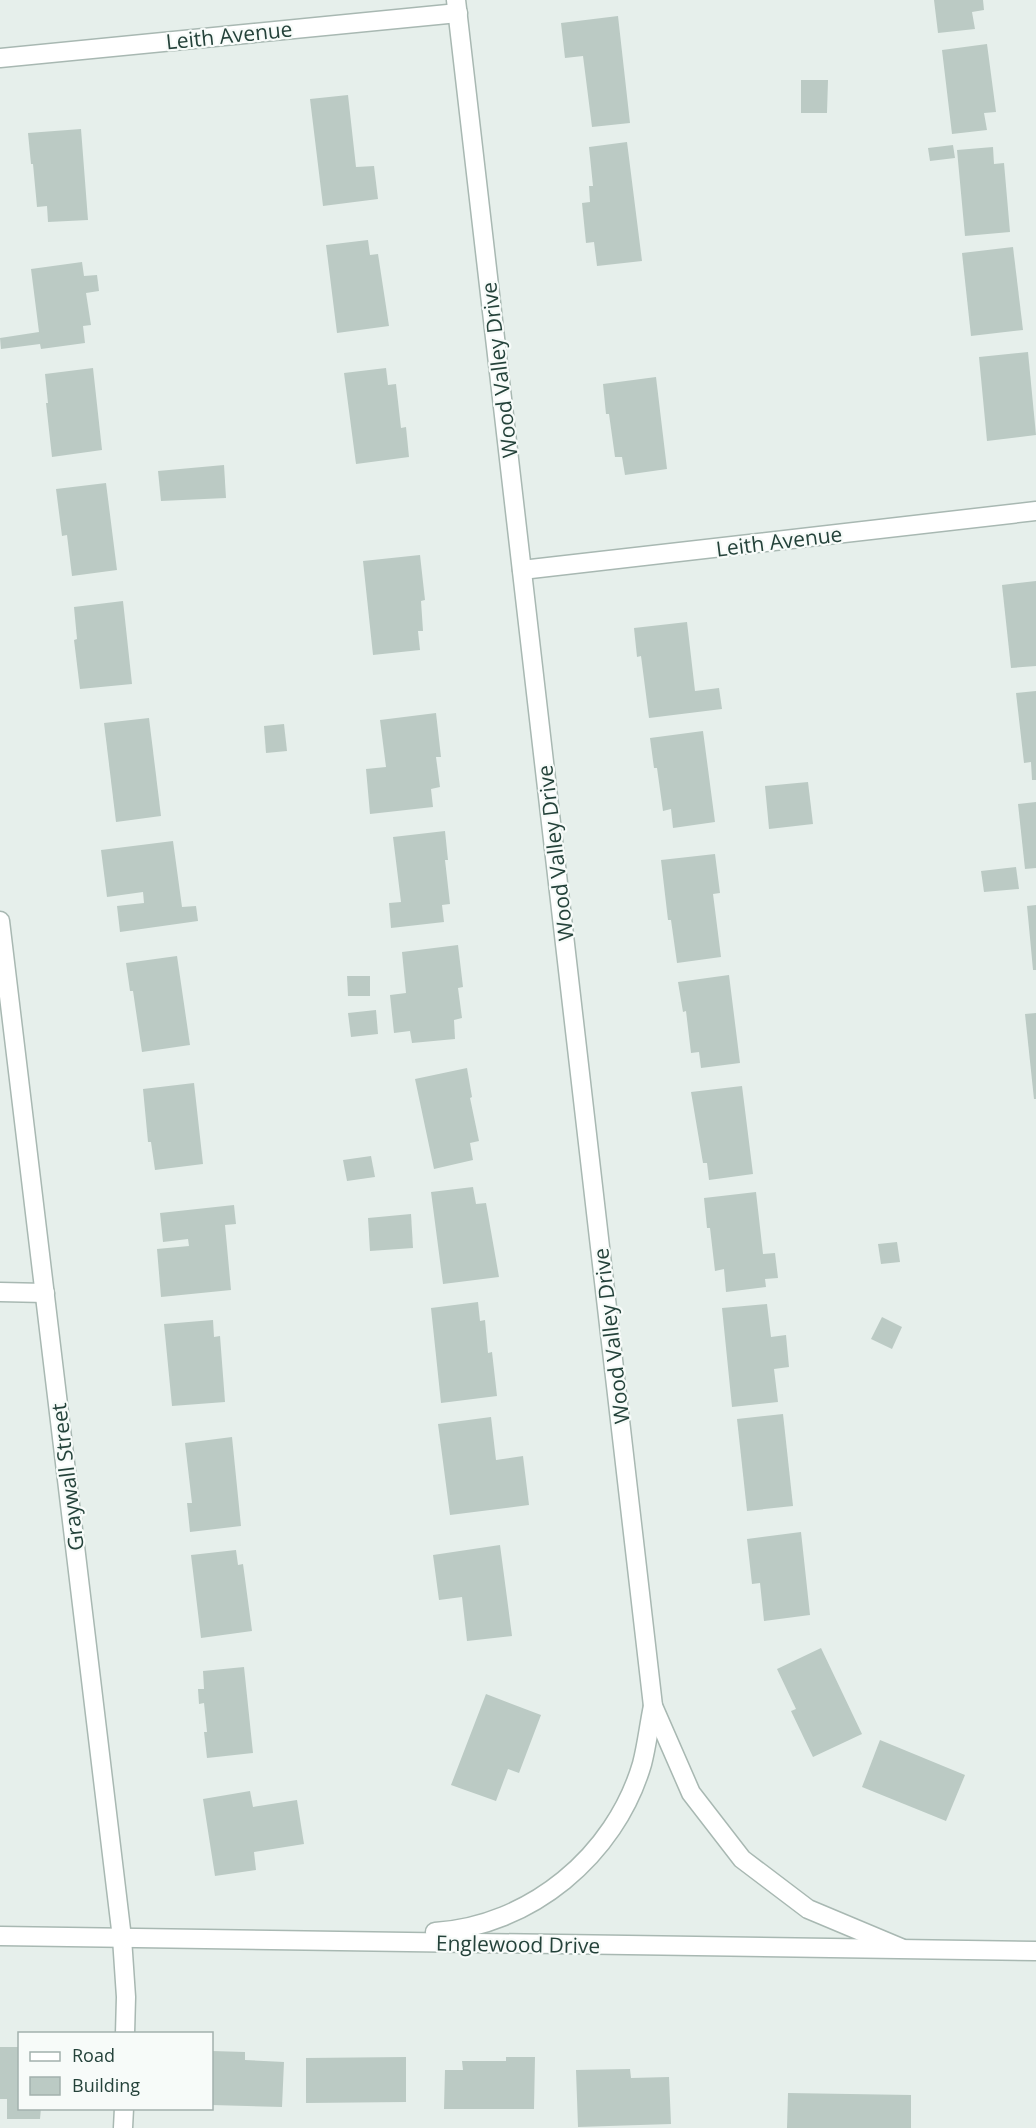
<svg xmlns="http://www.w3.org/2000/svg" width="1036" height="2128" viewBox="0 0 1036 2128" font-family="'Open Sans',sans-serif">
<style>
.building{fill:#bbcac4}
.lines{fill:none;stroke-linecap:round;stroke-linejoin:round}
.minor-casing{stroke:#a8b8b2;stroke-width:21}
.minor{stroke:#fff;stroke-width:18}
.labels{text-anchor:middle;dominant-baseline:central;stroke-width:4.5;stroke-linejoin:round;paint-order:stroke}
.street-label{font-size:21px;fill:#24423a;stroke:#f7fbf9}
</style>
<rect width="100%" height="100%" fill="#e6efeb"/>
<g class="building">
<polygon points="934,0 983,0 984,10 972,12 975,29 938,33"/>
<polygon points="618,16 630,123 592,127 583,56 565,58 561,23"/>
<polygon points="987,44 996,112 984,113 987,130 952,134 942,50"/>
<polygon points="801,80 828,80 827,113 801,113"/>
<polygon points="348,95 356,167 374,166 378,199 323,206 310,99"/>
<polygon points="81,129 88,220 48,222 47,206 37,207 33,164 31,164 28,133"/>
<polygon points="627,142 642,261 597,266 594,242 586,243 582,203 590,202 589,186 593,186 589,147"/>
<polygon points="953,145 955,158 930,161 928,148"/>
<polygon points="993,147 994,164 1004,163 1010,232 965,236 957,150"/>
<polygon points="368,240 370,255 378,254 389,326 337,333 326,245"/>
<polygon points="1013,247 1023,330 971,336 962,253"/>
<polygon points="82,262 84,276 97,275 99,291 86,293 91,325 83,326 85,343 41,349 40,344 1,349 0,338 39,332 31,269"/>
<polygon points="1028,352 1036,435 987,441 979,357"/>
<polygon points="93,368 102,450 52,457 46,403 48,403 45,374"/>
<polygon points="386,368 388,385 396,384 401,428 406,427 409,457 356,464 344,373"/>
<polygon points="656,377 667,469 625,475 622,457 615,457 609,414 606,414 603,384"/>
<polygon points="224,465 226,498 161,501 158,471"/>
<polygon points="106,483 117,570 72,576 67,535 62,536 56,489"/>
<polygon points="420,555 425,600 421,601 423,631 418,631 420,650 373,655 363,561"/>
<polygon points="1036,581 1036,666 1011,668 1002,585"/>
<polygon points="123,601 132,684 80,689 74,640 77,639 74,607"/>
<polygon points="687,622 695,691 719,688 722,709 649,718 641,656 637,657 634,628"/>
<polygon points="1036,691 1036,780 1032,780 1031,762 1024,763 1016,693"/>
<polygon points="436,713 441,757 436,757 440,787 431,789 433,807 370,814 366,769 386,767 380,720"/>
<polygon points="149,718 161,816 116,822 104,723"/>
<polygon points="284,724 287,751 266,753 264,726"/>
<polygon points="703,731 715,822 673,828 671,809 663,811 657,768 654,768 650,738"/>
<polygon points="808,782 813,824 769,829 765,786"/>
<polygon points="1036,802 1036,868 1025,869 1018,804"/>
<polygon points="445,831 448,860 445,860 450,904 442,905 444,922 391,928 389,903 401,902 393,837"/>
<polygon points="173,841 182,907 196,906 198,921 120,932 117,906 144,903 143,892 107,897 101,850"/>
<polygon points="715,854 720,893 713,894 721,957 677,963 671,920 668,920 661,860"/>
<polygon points="1016,867 1019,889 984,892 981,871"/>
<polygon points="1036,905 1036,970 1033,970 1027,906"/>
<polygon points="458,945 463,987 458,988 462,1018 454,1020 455,1039 412,1043 410,1031 394,1033 390,995 406,993 402,952"/>
<polygon points="177,956 190,1045 142,1052 133,991 130,991 126,963"/>
<polygon points="729,975 740,1063 701,1068 699,1052 691,1053 686,1011 683,1012 678,982"/>
<polygon points="347,976 370,976 370,996 348,996"/>
<polygon points="376,1010 378,1034 351,1037 348,1013"/>
<polygon points="1036,1013 1036,1099 1034,1099 1025,1014"/>
<polygon points="467,1068 472,1097 470,1098 479,1141 470,1143 473,1160 434,1169 415,1079"/>
<polygon points="194,1083 203,1164 155,1170 151,1142 148,1142 143,1089"/>
<polygon points="742,1086 753,1174 709,1180 707,1163 703,1163 691,1092"/>
<polygon points="371,1156 375,1177 347,1181 343,1160"/>
<polygon points="473,1187 476,1204 486,1203 499,1277 443,1284 431,1192"/>
<polygon points="756,1192 763,1254 775,1253 778,1278 765,1279 766,1287 726,1292 724,1269 715,1271 710,1228 707,1228 704,1198"/>
<polygon points="234,1205 236,1224 225,1225 231,1290 161,1297 157,1249 189,1246 188,1239 163,1242 160,1213"/>
<polygon points="411,1214 413,1248 370,1251 368,1218"/>
<polygon points="897,1242 900,1262 881,1264 878,1244"/>
<polygon points="478,1302 480,1321 485,1320 488,1353 492,1352 497,1396 441,1403 431,1308"/>
<polygon points="767,1304 771,1337 786,1335 789,1367 774,1369 778,1402 732,1407 722,1308"/>
<polygon points="882,1317 902,1327 892,1349 871,1339"/>
<polygon points="213,1320 214,1337 220,1336 225,1402 172,1406 164,1324"/>
<polygon points="783,1414 793,1506 747,1511 737,1419"/>
<polygon points="491,1417 496,1460 523,1456 529,1505 450,1515 438,1424"/>
<polygon points="232,1437 241,1526 190,1532 187,1503 192,1503 185,1443"/>
<polygon points="801,1532 810,1615 764,1621 760,1583 752,1584 747,1539"/>
<polygon points="500,1545 512,1636 467,1641 462,1597 439,1600 433,1555"/>
<polygon points="236,1550 238,1565 243,1564 252,1631 201,1638 191,1555"/>
<polygon points="821,1648 862,1734 813,1757 791,1711 796,1709 777,1669"/>
<polygon points="244,1667 253,1753 207,1758 204,1732 207,1732 204,1703 199,1704 198,1689 204,1689 203,1671"/>
<polygon points="486,1694 541,1715 519,1773 508,1769 496,1801 451,1785"/>
<polygon points="880,1740 965,1775 946,1821 862,1787"/>
<polygon points="250,1791 253,1807 297,1800 304,1844 254,1852 256,1870 215,1876 203,1799"/>
<polygon points="0,2047 20,2047 20,2108 41,2108 40,2119 7,2119 7,2099 0,2099"/>
<polygon points="212,2051 245,2052 245,2060 284,2062 282,2107 212,2105"/>
<polygon points="406,2057 406,2102 306,2103 306,2058"/>
<polygon points="506,2057 535,2057 534,2109 444,2109 445,2070 463,2070 462,2061 506,2061"/>
<polygon points="630,2069 631,2078 669,2077 671,2124 578,2127 576,2070"/>
<polygon points="788,2093 911,2095 911,2128 787,2128"/>
</g>
<g class="lines">
<g class="minor-casing">
<g id="minor">
<polyline points="456,0 653,1706 691,1793 742,1859 808,1909 901,1948"/>
<polyline points="0,58 458,13"/>
<polyline points="522,570 1036,511"/>
<polyline points="0,921 122,1938 126,1997 125,2034"/>
<polyline points="0,1292 45,1293"/>
<path d="M435 1932C530 1926 615 1856 642 1764 647 1745 649 1725 653 1706"/>
<polyline points="0,1936 1036,1951"/>
<polyline points="123,2128 124,2108"/>
</g>
</g>
<use href="#minor" class="minor"/>
</g>
<g class="labels">
<g class="street-label">
<text transform="translate(229 35) rotate(-6)">Leith Avenue</text>
<text transform="translate(499 370) rotate(-97)">Wood Valley Drive</text>
<text transform="translate(779 541) rotate(-7)">Leith Avenue</text>
<text transform="translate(555 853) rotate(-97)">Wood Valley Drive</text>
<text transform="translate(611 1336) rotate(-97)">Wood Valley Drive</text>
<text transform="translate(67 1477) rotate(-97)">Graywall Street</text>
<text transform="translate(518 1944) rotate(1)">Englewood Drive</text>
</g>
</g>
<rect x="18" y="2032" width="195" height="78" fill="#f7fbf9" stroke="#a3b1ad" stroke-width="1.5"/>
<rect x="30" y="2052" width="30" height="9" fill="#ffffff" stroke="#a3b1ad" stroke-width="1.5"/>
<text x="72" y="2062" font-size="18" fill="#24423a">Road</text>
<rect x="30" y="2077" width="30" height="18" fill="#bbcac4" stroke="#a3b1ad" stroke-width="1.5"/>
<text x="72" y="2092" font-size="18" fill="#24423a">Building</text>
</svg>
